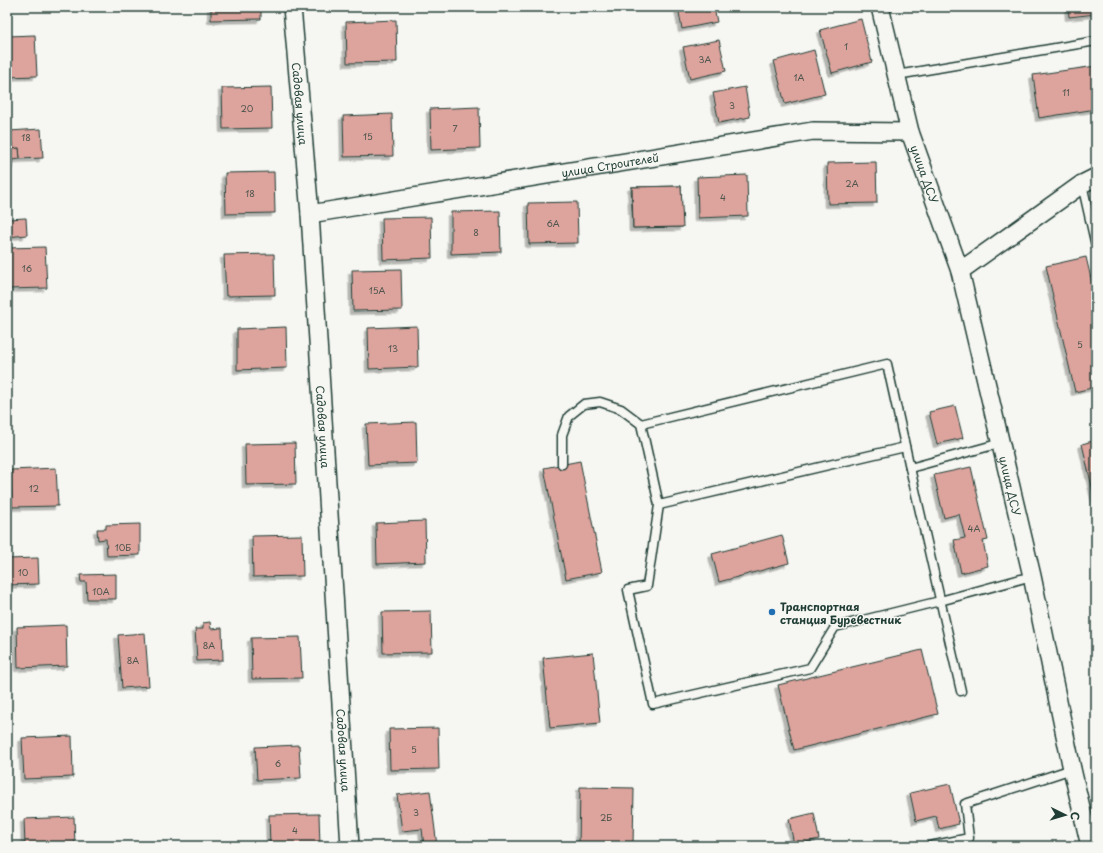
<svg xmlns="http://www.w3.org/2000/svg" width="1103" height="853" viewBox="0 0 1103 853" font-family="'Playpen Sans',sans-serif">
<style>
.building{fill:#dda39d;stroke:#1f3d34;filter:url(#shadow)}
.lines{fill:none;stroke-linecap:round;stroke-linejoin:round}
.service-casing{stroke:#1f3d34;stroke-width:11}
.minor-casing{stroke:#1f3d34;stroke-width:20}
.service{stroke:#f6f6f2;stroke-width:8}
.minor{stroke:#f6f6f2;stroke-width:17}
.poi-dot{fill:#1f6fb2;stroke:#f6f6f2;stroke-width:1.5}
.labels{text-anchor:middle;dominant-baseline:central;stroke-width:3;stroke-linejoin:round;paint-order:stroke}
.number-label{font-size:9px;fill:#4e564e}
.street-label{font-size:11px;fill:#1f3d34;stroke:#f6f6f2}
.poi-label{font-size:11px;font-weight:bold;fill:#1f3d34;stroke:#f6f6f2;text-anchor:start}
</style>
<defs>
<filter id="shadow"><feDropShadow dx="-3.5" dy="3.5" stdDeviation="0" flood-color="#0004"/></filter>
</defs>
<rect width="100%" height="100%" fill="#f6f6f2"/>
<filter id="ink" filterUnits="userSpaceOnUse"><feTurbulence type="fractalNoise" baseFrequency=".025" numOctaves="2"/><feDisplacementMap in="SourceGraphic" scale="8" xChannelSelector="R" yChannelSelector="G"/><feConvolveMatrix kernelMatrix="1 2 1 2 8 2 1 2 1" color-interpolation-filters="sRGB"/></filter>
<g filter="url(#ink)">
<g class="building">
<polygon points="211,7 261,7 261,19 211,20"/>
<polygon points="678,7 714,7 717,22 682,29"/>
<polygon points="1068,7 1096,7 1096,14 1069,17"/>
<polygon points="861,19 872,62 832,73 820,30"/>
<polygon points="396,20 397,62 347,63 346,22"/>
<polygon points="35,35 37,76 7,77 7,36"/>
<polygon points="719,40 726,71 690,79 683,47"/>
<polygon points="814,50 825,94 785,104 774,61"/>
<polygon points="1096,66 1096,109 1039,118 1033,75"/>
<polygon points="271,87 272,128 223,129 222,88"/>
<polygon points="745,87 750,117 719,123 713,93"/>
<polygon points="479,107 480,148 431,150 430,109"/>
<polygon points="392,114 393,156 344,157 343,116"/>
<polygon points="41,129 43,158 20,159 19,148 13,149 13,144 10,145 9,131"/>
<polygon points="7,131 9,131 10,145 13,144 13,149 19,148 20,159 12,160 12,169 7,170"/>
<polygon points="876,162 877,203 828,204 827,163"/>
<polygon points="274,172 275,213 226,214 225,173"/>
<polygon points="747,175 748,216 698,218 697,177"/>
<polygon points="681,186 682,227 633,228 631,187"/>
<polygon points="681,186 683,227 633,228 632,187"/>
<polygon points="577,202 578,243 529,244 528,203"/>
<polygon points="500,211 501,252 451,254 451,212"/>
<polygon points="431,217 432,258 383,260 382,218"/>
<polygon points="26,218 27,235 7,237 7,219"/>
<polygon points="45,247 47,288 7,289 7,248"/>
<polygon points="274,254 275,295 226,296 224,255"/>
<polygon points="1086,257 1096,300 1096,387 1075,392 1046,266"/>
<polygon points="401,269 402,310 353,311 352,270"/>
<polygon points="417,326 418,367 369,369 368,328"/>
<polygon points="286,327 287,368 237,370 237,329"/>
<polygon points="955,406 963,438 937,444 929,412"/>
<polygon points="416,422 417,463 368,465 366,424"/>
<polygon points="1096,440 1096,504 1082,444"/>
<polygon points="295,443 296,484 246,485 245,444"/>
<polygon points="580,461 602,572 566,579 544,468"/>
<polygon points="971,467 988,540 983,541 988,566 961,573 954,540 965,538 959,514 944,518 934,475"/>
<polygon points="56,468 58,506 12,507 11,470"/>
<polygon points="425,521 426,562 377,564 376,523"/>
<polygon points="140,524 140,555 107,556 106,539 98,540 97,529 106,529 106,525"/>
<polygon points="302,535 303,576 253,577 252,536"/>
<polygon points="782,535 789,563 719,582 712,554"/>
<polygon points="38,558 39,584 7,585 7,559"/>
<polygon points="116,574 116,599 87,599 86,582 81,582 80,575"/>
<polygon points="431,611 432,652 383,653 382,612"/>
<polygon points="210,622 211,629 222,628 223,660 197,661 195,629 203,629 203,623"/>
<polygon points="66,625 67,666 18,668 17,627"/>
<polygon points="145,633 149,686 122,688 118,635"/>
<polygon points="300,637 302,678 252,679 251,638"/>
<polygon points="922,650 938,714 794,750 778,685"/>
<polygon points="593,653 600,723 550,728 543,658"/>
<polygon points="438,728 439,769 390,770 389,729"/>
<polygon points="72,736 73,777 24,779 22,738"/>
<polygon points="299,745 301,778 257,780 255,747"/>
<polygon points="950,784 959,824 939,829 936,816 916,821 910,793"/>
<polygon points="580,787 634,788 633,846 579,846"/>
<polygon points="430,791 437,846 424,846 422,829 402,831 397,795"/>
<polygon points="814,813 819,839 794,845 789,819"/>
<polygon points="319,814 320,846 270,846 269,815"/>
<polygon points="74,817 75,846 25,846 24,819"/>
</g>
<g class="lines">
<g class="service-casing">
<g id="service">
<polyline points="897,75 1096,41"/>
<polyline points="1082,184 1096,246"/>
<polyline points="641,424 887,364 910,468 1001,443"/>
<polyline points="562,464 562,435 569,416 584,404 600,402 621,409 641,424 659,505 647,586 628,590 653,704 810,668 835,627 940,601 1032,576"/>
<polyline points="910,468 961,691"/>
<polyline points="659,505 905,447"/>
<polyline points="930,846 969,838 965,804 1072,769"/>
</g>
</g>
<g class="minor-casing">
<g id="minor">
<path id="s1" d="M292 7 310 214 350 846"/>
<path id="s2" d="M880 7 910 132 960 271 1032 576 1072 769 1090 846"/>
<path id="s3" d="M310 214 813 131 910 132"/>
<polyline points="960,271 1082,184 1096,177"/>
</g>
</g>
<use href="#service" class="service"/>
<use href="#minor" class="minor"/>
</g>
</g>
<circle class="poi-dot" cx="772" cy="612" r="4"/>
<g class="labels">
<g class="number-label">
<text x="846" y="46">1</text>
<text x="705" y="59">3А</text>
<text x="799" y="77">1А</text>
<text x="1066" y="92">11</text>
<text x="732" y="105">3</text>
<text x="247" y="108">20</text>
<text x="455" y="128">7</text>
<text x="368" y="136">15</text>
<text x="26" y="137">18</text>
<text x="852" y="183">2А</text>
<text x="250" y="193">18</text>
<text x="723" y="197">4</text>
<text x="553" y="223">6А</text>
<text x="476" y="232">8</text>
<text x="27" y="268">16</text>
<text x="377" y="290">15А</text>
<text x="1080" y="344">5</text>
<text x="393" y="348">13</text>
<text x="34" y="488">12</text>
<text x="974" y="528">4А</text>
<text x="123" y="547">10Б</text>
<text x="23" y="572">10</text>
<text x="101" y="591">10А</text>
<text x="209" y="645">8А</text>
<text x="133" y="660">8А</text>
<text x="414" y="749">5</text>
<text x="278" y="763">6</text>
<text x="416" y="812">3</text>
<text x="606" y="817">2Б</text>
<text x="295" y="830">4</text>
</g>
<g class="street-label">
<text stroke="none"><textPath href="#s1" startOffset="97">Садовая улица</textPath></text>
<text stroke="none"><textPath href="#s3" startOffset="304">улица Строителей</textPath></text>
<text stroke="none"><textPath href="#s2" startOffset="173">улица ДСУ</textPath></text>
<text stroke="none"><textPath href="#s1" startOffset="421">Садовая улица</textPath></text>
<text stroke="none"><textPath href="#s2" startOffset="497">улица ДСУ</textPath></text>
<text stroke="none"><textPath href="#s1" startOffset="745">Садовая улица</textPath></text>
</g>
<g class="poi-label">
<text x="780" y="606">Транспортная<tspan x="780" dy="13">станция Буревестник</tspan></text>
</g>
</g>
<rect width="1103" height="853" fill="none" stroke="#f6f6f2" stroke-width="24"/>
<rect x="12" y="12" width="1079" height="829" fill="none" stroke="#1f3d34" stroke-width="1.5" filter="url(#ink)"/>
<g transform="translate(1065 815) rotate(95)" stroke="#f6f6f2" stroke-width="3" paint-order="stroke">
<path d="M0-3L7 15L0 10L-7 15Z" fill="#1f3d34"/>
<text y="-6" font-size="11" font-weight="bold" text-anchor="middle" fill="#1f3d34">С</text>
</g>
</svg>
